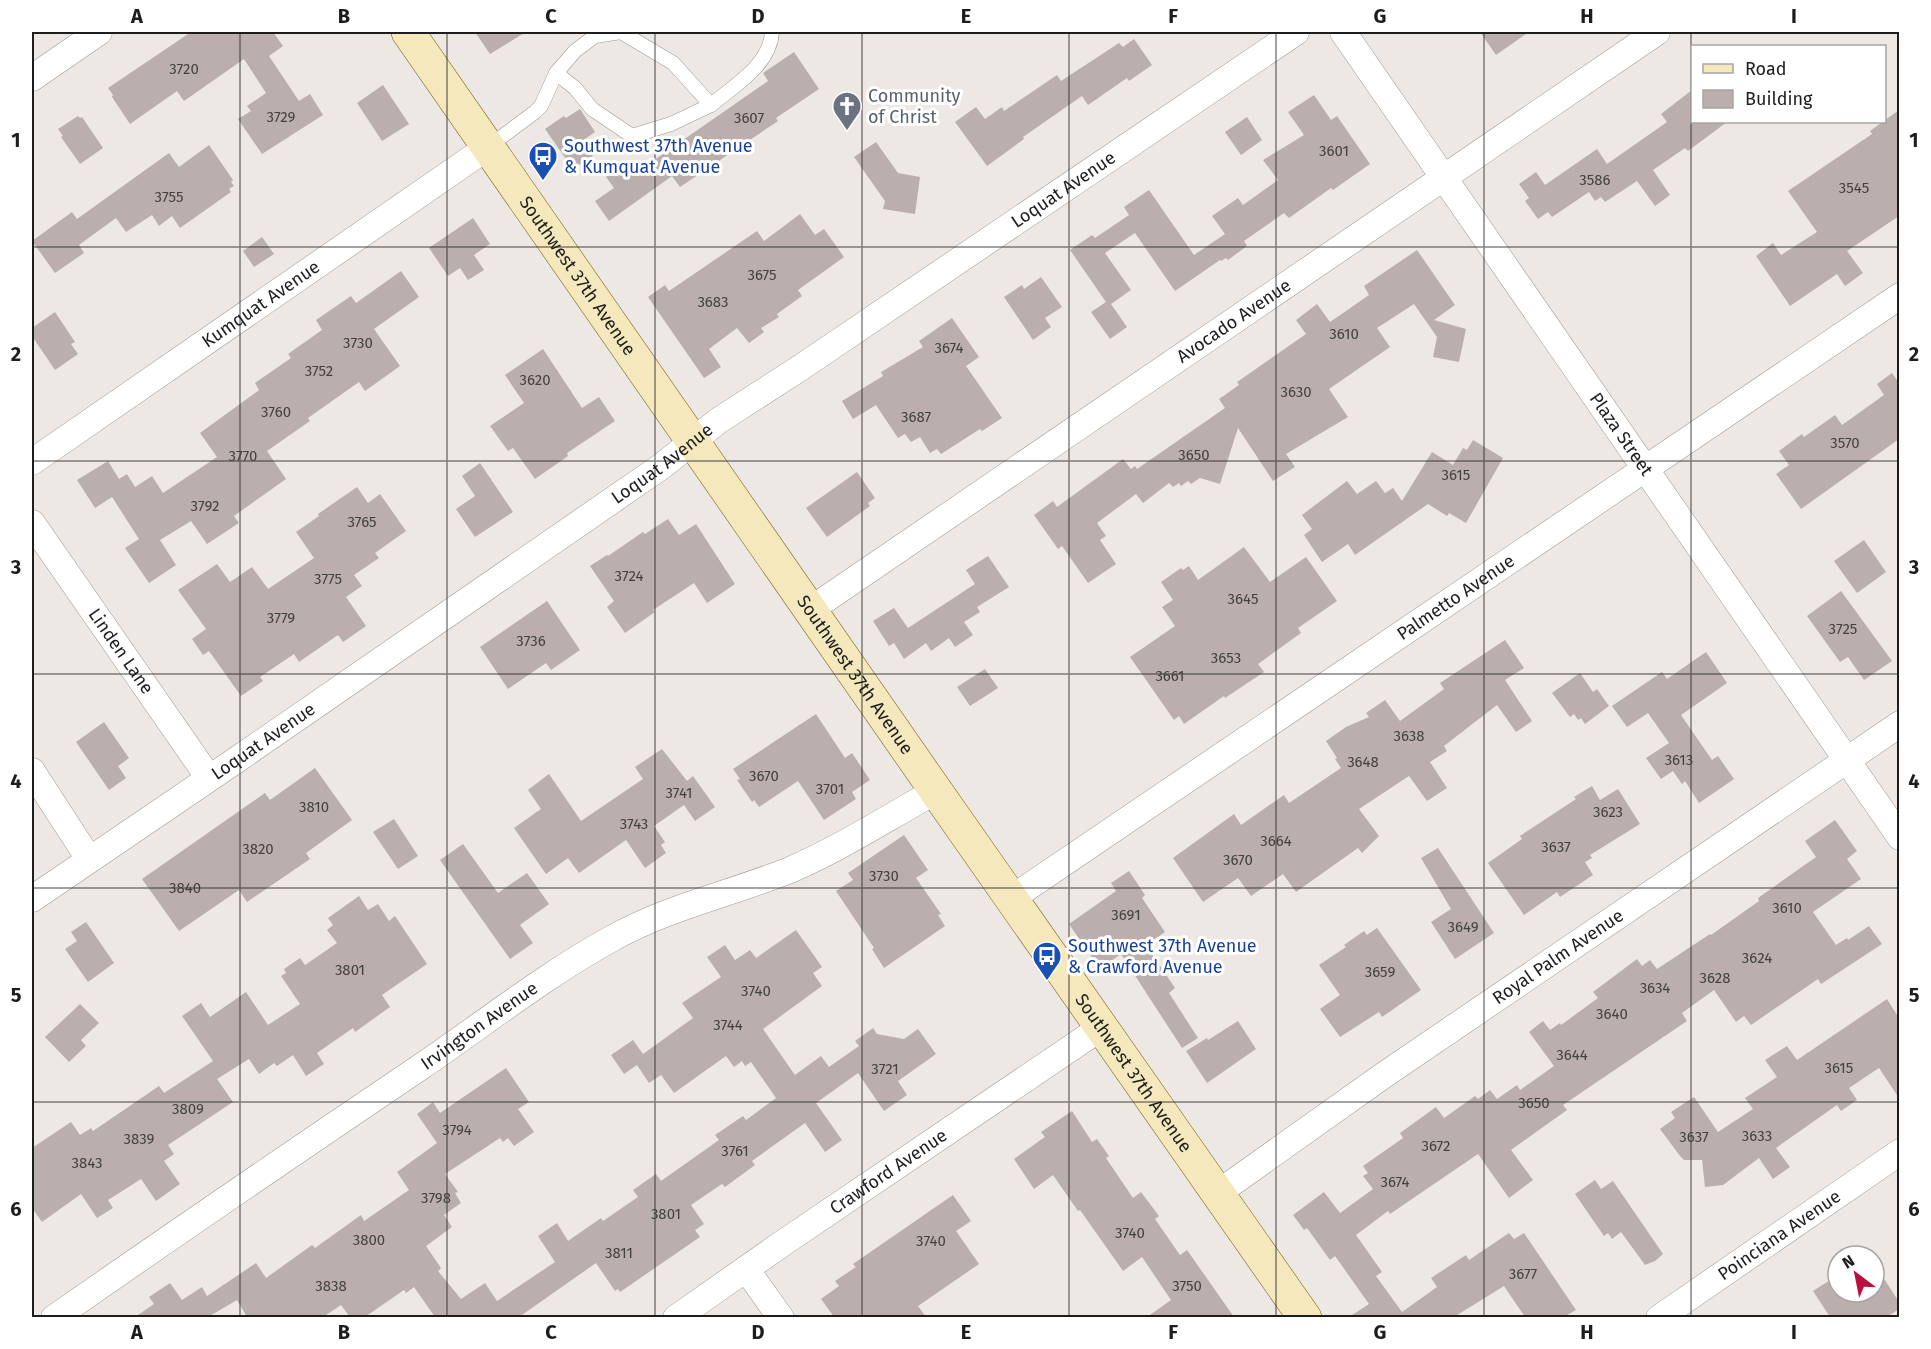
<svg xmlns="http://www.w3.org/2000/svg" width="1931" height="1349" viewBox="0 0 1931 1349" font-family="'Fira Sans',sans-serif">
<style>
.building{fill:#baafad}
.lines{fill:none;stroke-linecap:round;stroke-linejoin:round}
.lane-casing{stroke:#9a9a9a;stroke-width:15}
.street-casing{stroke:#9a9a9a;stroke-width:27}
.secondary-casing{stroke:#6c5d0d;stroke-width:34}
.lane{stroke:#fff;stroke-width:14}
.street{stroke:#fff;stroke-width:26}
.secondary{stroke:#f4e8bc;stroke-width:33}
.grid{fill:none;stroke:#1d1d1d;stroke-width:1.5;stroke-opacity:0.55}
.labels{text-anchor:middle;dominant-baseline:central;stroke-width:6;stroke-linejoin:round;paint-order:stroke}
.number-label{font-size:15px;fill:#444241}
.worship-label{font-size:18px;fill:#5b616d;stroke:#fff;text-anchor:start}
.transit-label{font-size:18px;fill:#164399;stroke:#fff;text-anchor:start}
.street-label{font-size:18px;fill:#1d1d1d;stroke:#fff}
.neatline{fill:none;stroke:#1d1d1d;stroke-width:2}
.grid-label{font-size:20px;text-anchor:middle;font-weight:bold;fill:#1d1d1d}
</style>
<rect width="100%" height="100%" fill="#eee8e4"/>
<g class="building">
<polygon points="191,32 273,32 283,46 269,56 299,101 310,94 323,115 262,154 238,119 251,111 247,106 266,93 244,59 184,101 177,91 130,124 112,97 113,95 108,88"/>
<polygon points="475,32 526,32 490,54"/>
<polygon points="1480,32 1529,32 1496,55"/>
<polygon points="1134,39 1152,65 1129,81 1127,78 1088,105 1082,96 1023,137 1024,139 987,166 955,122 976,107 985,119 1002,107 1004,111 1057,75 1061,81 1119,43 1123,47"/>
<polygon points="794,52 819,89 776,118 778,121 680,187 672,176 609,221 595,201 614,188 606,177 629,160 637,172 768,81 763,73"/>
<polygon points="383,85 409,124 382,141 357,103"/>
<polygon points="1692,90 1692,122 1727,122 1688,151 1685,148 1653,170 1670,195 1655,206 1637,181 1605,202 1601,197 1595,201 1589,192 1552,217 1548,212 1538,219 1525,201 1529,198 1519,184 1536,172 1545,185 1597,149 1607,164 1667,122 1661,114"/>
<polygon points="1314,95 1331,120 1337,116 1370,164 1333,190 1331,188 1289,218 1284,213 1244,241 1247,246 1228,260 1226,258 1221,261 1220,260 1175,291 1135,233 1105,253 1131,290 1111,304 1127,327 1110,339 1091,312 1106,302 1070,250 1092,235 1095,238 1129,215 1124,207 1149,190 1194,255 1225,234 1212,216 1238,198 1243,205 1278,180 1263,160 1304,135 1288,112"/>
<polygon points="580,109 595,132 582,141 593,156 573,169 545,129 564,116 566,118"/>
<polygon points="1899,110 1899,216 1847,251 1863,273 1845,286 1837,274 1790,306 1756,256 1773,243 1781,255 1817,232 1788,191 1872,134 1870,131"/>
<polygon points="78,116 80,118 82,117 103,148 80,164 61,137 63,136 58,129"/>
<polygon points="1247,117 1262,140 1241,155 1225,132"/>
<polygon points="876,142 898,173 920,177 915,214 883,209 885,201 854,157"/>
<polygon points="209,145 233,180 231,182 234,186 229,189 231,192 180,228 172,216 159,226 152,215 126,232 116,218 79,245 84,253 55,273 32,241 72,212 77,219 169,153 179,167"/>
<polygon points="800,214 815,235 824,229 844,257 798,290 802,296 777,314 779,317 761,328 764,332 749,343 737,328 709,349 721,367 704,378 648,297 665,285 669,291 757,231 764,241"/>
<polygon points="473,218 490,244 474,255 484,270 468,280 460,268 448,276 429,248"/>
<polygon points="262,237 274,254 254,267 243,251"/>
<polygon points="1417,250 1455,305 1434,320 1466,329 1459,362 1433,357 1437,337 1414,304 1377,328 1390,347 1329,389 1348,417 1286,454 1295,467 1273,481 1238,428 1220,484 1200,478 1191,484 1188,481 1181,486 1179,483 1173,487 1169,483 1143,503 1136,494 1097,523 1106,536 1100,540 1116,564 1088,583 1062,546 1058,549 1034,515 1053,501 1057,507 1123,459 1131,469 1135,466 1137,469 1225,408 1219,399 1239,385 1237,382 1306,334 1296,320 1317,304 1330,322 1369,295 1364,286"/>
<polygon points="401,271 419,297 374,329 400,366 365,391 359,382 308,418 310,421 267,451 286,479 234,516 239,523 207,544 191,521 160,540 176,565 149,583 125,548 139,539 112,497 95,508 77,480 108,461 119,479 127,474 135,487 152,476 163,493 217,457 200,433 259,390 255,383 291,358 288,354 322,330 316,320 351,296 356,303"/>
<polygon points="1041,277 1062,307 1045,318 1051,327 1033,340 1004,297 1022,285 1024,289"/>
<polygon points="55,312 75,342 71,344 78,354 55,370 32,336 32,328"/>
<polygon points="952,318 979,357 966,366 1002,418 982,431 980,429 941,454 937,449 930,453 920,437 911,442 905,434 898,438 876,405 853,419 842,401 883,376 881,372 923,347 919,341"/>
<polygon points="543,349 582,408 599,397 615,421 567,453 568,456 535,479 513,448 508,451 490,426 524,403 505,375"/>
<polygon points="1892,373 1899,383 1899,439 1801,509 1776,474 1789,465 1779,451 1802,434 1804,437 1835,415 1842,425 1884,395 1877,384"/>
<polygon points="1473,440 1503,458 1466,523 1449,513 1447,516 1428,504 1355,555 1348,544 1322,562 1304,535 1312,529 1302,515 1347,481 1357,494 1376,481 1385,493 1393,488 1402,501 1432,452 1453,465 1463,448 1467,450"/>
<polygon points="480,463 513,512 475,537 456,509 475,496 462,476"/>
<polygon points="857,472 875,498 868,503 870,506 827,537 806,508"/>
<polygon points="357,487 368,503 380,494 406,531 375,553 379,558 354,575 362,586 346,597 366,626 343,642 338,635 299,662 294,654 260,677 263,681 241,696 209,651 203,655 192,639 206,629 178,590 217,564 230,582 252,567 268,589 314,558 296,532 319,516 318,514"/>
<polygon points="668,519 679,535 696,524 735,584 707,603 694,583 653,610 655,612 625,633 607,607 614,601 590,566 607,555 608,556 643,532 645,534"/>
<polygon points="1864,540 1886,572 1857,593 1834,561"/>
<polygon points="1244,547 1270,582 1306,557 1337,601 1298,628 1301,633 1258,664 1264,672 1225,698 1224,696 1184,724 1179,716 1174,720 1130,657 1175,626 1162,607 1173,600 1161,582 1181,568 1183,570 1189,566 1198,580"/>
<polygon points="988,556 1009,587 977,607 980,612 964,622 973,635 955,647 949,638 931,651 926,643 904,659 894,643 889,646 873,621 894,608 908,628 975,584 966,570"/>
<polygon points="1841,591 1892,661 1864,680 1848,657 1840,662 1807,616"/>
<polygon points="547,601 580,650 551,670 546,663 508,689 480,647"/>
<polygon points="1505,640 1524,668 1505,680 1532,721 1516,732 1497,705 1444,746 1447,751 1430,762 1447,788 1427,801 1409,776 1359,809 1379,836 1362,853 1358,848 1296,892 1283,874 1251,896 1238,878 1203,902 1173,858 1234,814 1241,825 1284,795 1289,803 1341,768 1335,759 1337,758 1326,741 1346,727 1369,717 1366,713 1385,700 1400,721 1444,689 1440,683"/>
<polygon points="1706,652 1727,683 1681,715 1712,760 1718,756 1734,779 1699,803 1685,781 1682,784 1673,771 1661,779 1646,758 1669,743 1648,713 1627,727 1612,706 1662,672 1667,679"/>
<polygon points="985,669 998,688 970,706 957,687"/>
<polygon points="1580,673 1593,692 1597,689 1609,706 1585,724 1581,718 1578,720 1574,714 1570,717 1552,693"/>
<polygon points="816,714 845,758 852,753 870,780 852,792 856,799 824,820 798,781 759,807 754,800 752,802 737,780 740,779 733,769"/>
<polygon points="104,722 129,758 118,766 126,778 109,790 76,742"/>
<polygon points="662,749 687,781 693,776 715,807 695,821 684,805 654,826 665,842 661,845 666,853 645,868 626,840 579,873 568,858 546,874 514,828 541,809 528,790 549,774 581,821 643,779 635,767"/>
<polygon points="315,768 352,820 306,853 310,859 247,902 239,890 179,931 142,879 265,793 270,800"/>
<polygon points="1592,786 1600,800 1618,789 1640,824 1590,855 1592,858 1585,862 1593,875 1560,897 1557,892 1524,915 1488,863 1522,839 1520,836 1576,799 1574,797"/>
<polygon points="394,819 418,856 398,869 373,832"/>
<polygon points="1835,820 1857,851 1847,859 1861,879 1813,912 1836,945 1847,938 1848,940 1869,926 1882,944 1821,984 1818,979 1751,1025 1744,1016 1736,1022 1714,990 1682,1013 1687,1021 1563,1105 1567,1110 1511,1150 1533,1180 1509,1198 1478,1154 1390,1214 1388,1211 1356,1235 1382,1272 1376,1276 1402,1312 1437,1287 1431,1278 1466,1255 1469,1260 1509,1233 1514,1239 1524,1233 1576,1310 1564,1317 1525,1317 1504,1286 1454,1317 1349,1317 1369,1304 1335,1256 1330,1260 1307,1228 1304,1230 1293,1215 1324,1192 1340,1213 1373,1189 1363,1176 1368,1173 1363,1166 1403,1138 1400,1133 1436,1107 1444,1118 1475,1096 1478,1099 1490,1090 1497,1099 1517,1085 1520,1090 1554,1066 1529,1032 1543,1021 1550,1030 1560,1023 1561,1025 1598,998 1593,992 1637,959 1642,966 1650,960 1657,969 1710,934 1711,935 1759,901 1758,898 1816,857 1805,841"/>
<polygon points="904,835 928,870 916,878 941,914 938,915 945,926 884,968 872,949 874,948 836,891 853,880 848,873"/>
<polygon points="463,844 498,893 527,873 549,904 520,925 533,943 510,959 440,860"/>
<polygon points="1438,848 1494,933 1455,959 1431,922 1451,909 1421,858"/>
<polygon points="1129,871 1145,895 1142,898 1165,932 1146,945 1175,988 1169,993 1198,1038 1182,1048 1121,954 1100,969 1069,924 1116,891 1111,883"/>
<polygon points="359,896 368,910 378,904 389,921 395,916 427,964 382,995 390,1007 355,1032 353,1028 317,1053 324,1064 306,1076 293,1055 277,1066 274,1063 259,1074 249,1059 217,1079 233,1102 168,1145 174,1154 164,1161 180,1184 156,1201 141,1179 108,1200 113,1208 97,1218 81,1194 42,1222 32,1208 32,1148 71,1122 80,1135 91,1128 93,1131 159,1086 164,1093 213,1061 182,1016 201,1003 210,1017 246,992 268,1025 300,1004 281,976 286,973 284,969 300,958 305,965 337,943 327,930 333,925 328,918"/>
<polygon points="86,922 114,963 88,982 65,949 77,941 71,932"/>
<polygon points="1377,928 1421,990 1382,1017 1379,1012 1340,1037 1320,1009 1340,995 1319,965 1346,947 1344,945 1364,931 1367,935"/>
<polygon points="796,930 822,967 813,973 822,986 763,1029 795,1075 821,1056 829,1067 859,1046 855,1041 873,1028 877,1034 904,1039 918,1029 936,1054 898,1081 907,1095 884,1111 858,1073 816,1103 842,1140 825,1152 805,1123 752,1161 755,1165 725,1187 722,1184 691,1205 704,1224 695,1230 700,1237 620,1292 618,1289 615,1291 596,1263 519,1317 435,1317 414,1287 406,1293 404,1290 365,1317 350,1317 341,1305 323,1317 247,1317 237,1300 208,1317 135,1317 154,1304 149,1297 170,1283 182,1300 202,1287 207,1296 256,1263 266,1278 312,1245 315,1248 361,1215 364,1221 409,1190 397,1172 437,1143 417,1114 433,1102 440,1113 506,1068 529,1102 518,1109 534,1132 514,1146 508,1138 503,1142 500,1138 445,1174 458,1192 455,1193 461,1203 444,1215 452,1227 426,1246 441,1268 438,1271 461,1299 485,1283 497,1301 555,1262 538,1236 557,1223 568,1241 601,1218 603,1221 638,1197 633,1190 656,1174 661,1181 719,1140 715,1135 743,1116 746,1120 776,1098 751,1062 745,1066 742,1061 734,1067 726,1056 674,1093 661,1075 649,1083 637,1065 624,1074 611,1055 633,1040 643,1054 693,1018 682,1003 721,977 707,957 725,945 735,960 750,950 756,958"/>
<polygon points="1887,999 1899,1018 1899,1098 1879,1068 1849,1088 1857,1100 1841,1111 1837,1105 1776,1148 1790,1167 1773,1179 1759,1158 1723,1185 1705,1187 1702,1160 1684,1160 1680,1156 1660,1129 1675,1118 1671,1112 1694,1097 1718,1132 1753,1109 1745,1098 1777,1077 1765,1060 1787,1046 1797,1060"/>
<polygon points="80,1004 99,1023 81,1040 86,1046 69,1062 45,1037"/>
<polygon points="1238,1021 1256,1049 1207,1083 1186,1051 1207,1038 1208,1040"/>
<polygon points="1072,1111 1092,1142 1097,1139 1109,1156 1106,1158 1133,1198 1141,1192 1159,1216 1155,1219 1180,1255 1187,1250 1234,1317 1147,1317 1171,1300 1142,1257 1123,1271 1080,1210 1078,1211 1053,1175 1034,1189 1014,1159 1045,1137 1041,1132"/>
<polygon points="1595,1180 1601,1189 1613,1181 1663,1254 1655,1261 1645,1265 1621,1232 1612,1239 1608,1233 1604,1236 1575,1194"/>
<polygon points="953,1195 971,1221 956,1231 979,1264 918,1306 926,1317 834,1317 821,1299 839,1286 835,1281 856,1267 853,1264"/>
<polygon points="1874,1263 1899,1302 1899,1309 1887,1317 1830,1317 1813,1291 1838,1275 1838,1292 1874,1292"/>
</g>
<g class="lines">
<g class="lane-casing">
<g id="lane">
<polyline points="556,73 575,88 592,109 632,136 671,124 711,105"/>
<path d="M488 147 535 112 541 106 556 73 575 51 595 36 621 32 673 63 711 105C735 85 770 65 772 32"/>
</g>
</g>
<g class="street-casing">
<g id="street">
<path id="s1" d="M1343 32 1900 837"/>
<polyline points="32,78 99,32"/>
<path id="s2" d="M32 462 488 147"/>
<path id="s3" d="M32 523 209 778"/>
<path id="s4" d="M810 610 1657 32"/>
<polyline points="32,771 89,859"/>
<path id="s5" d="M1012 898 1900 296"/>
<path id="s6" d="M32 899 232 763 662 466 718 421 800 368 1296 32"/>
<path id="s7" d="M1218 1193 1384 1075 1900 724"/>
<polyline points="746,1269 781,1318"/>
<path id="s8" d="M54 1318C176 1233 299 1149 422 1066 485 1023 544 976 611 939 668 907 730 894 790 870 841 848 887 818 936 791"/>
<path id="s9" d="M676 1318 783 1243 1102 1027"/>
<path id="s10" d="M1659 1318 1900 1152"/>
</g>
</g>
<g class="secondary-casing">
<g id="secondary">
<path id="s11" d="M408 32 936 791 1305 1318"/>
</g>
</g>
<use href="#lane" class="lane"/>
<use href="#street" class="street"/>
<use href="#secondary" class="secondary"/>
</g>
<path class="grid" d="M240 32V1318M447 32V1318M655 32V1318M862 32V1318M1069 32V1318M1276 32V1318M1484 32V1318M1691 32V1318M32 247H1900M32 461H1900M32 674H1900M32 888H1900M32 1102H1900"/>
<defs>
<g id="church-pin" transform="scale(1.5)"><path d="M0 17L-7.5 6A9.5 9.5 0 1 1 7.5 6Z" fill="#6b7280" stroke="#fff"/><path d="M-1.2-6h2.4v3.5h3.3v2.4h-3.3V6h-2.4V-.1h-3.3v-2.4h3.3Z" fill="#fff"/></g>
<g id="bus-pin" transform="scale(1.5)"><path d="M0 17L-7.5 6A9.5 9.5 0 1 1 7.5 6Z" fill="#1a4fb4" stroke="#fff"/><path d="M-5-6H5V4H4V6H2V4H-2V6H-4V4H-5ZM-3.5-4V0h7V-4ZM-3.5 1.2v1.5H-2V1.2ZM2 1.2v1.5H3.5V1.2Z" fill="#fff"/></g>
</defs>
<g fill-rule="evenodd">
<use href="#church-pin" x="847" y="106"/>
<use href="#bus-pin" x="543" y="156"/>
<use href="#bus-pin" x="1047" y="956"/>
</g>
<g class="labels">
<g class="number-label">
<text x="184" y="69">3720</text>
<text x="281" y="117">3729</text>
<text x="749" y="118">3607</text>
<text x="1334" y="151">3601</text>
<text x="1595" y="180">3586</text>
<text x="1854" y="188">3545</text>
<text x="169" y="197">3755</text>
<text x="762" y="275">3675</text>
<text x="713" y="302">3683</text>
<text x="1344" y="334">3610</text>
<text x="358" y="343">3730</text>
<text x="949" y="348">3674</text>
<text x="319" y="371">3752</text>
<text x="535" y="380">3620</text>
<text x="1296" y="392">3630</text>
<text x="276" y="412">3760</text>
<text x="916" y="417">3687</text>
<text x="1845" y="443">3570</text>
<text x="1194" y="455">3650</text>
<text x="243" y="456">3770</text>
<text x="1456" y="475">3615</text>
<text x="205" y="506">3792</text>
<text x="362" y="522">3765</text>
<text x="629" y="576">3724</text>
<text x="328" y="579">3775</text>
<text x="1243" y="599">3645</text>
<text x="281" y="618">3779</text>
<text x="1843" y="629">3725</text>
<text x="531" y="641">3736</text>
<text x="1226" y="658">3653</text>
<text x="1170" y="676">3661</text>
<text x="1409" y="736">3638</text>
<text x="1679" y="760">3613</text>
<text x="1363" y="762">3648</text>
<text x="764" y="776">3670</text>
<text x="830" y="789">3701</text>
<text x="679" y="793">3741</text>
<text x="314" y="807">3810</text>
<text x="1608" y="812">3623</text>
<text x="634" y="824">3743</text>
<text x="1276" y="841">3664</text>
<text x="1556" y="847">3637</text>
<text x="258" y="849">3820</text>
<text x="1238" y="860">3670</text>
<text x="884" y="876">3730</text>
<text x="185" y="888">3840</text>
<text x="1787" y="908">3610</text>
<text x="1126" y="915">3691</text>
<text x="1463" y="927">3649</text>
<text x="1757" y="958">3624</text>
<text x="350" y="970">3801</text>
<text x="1380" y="972">3659</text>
<text x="1715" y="978">3628</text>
<text x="1655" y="988">3634</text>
<text x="756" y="991">3740</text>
<text x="1612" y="1014">3640</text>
<text x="728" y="1025">3744</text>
<text x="1572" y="1055">3644</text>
<text x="1839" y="1068">3615</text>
<text x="885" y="1069">3721</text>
<text x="1534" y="1103">3650</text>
<text x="188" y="1109">3809</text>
<text x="457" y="1130">3794</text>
<text x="1757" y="1136">3633</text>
<text x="1694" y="1137">3637</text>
<text x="139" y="1139">3839</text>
<text x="1436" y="1146">3672</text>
<text x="735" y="1151">3761</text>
<text x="87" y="1163">3843</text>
<text x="1395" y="1182">3674</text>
<text x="436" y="1198">3798</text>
<text x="666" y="1214">3801</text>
<text x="1130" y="1233">3740</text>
<text x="369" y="1240">3800</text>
<text x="931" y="1241">3740</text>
<text x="619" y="1253">3811</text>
<text x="1523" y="1274">3677</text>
<text x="331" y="1286">3838</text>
<text x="1187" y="1286">3750</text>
</g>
<g class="worship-label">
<text x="868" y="96">Community<tspan x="868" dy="21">of Christ</tspan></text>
</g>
<g class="transit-label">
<text x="564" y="146">Southwest 37th Avenue<tspan x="564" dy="21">&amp; Kumquat Avenue</tspan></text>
<text x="1068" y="946">Southwest 37th Avenue<tspan x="1068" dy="21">&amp; Crawford Avenue</tspan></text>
</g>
<g class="street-label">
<text stroke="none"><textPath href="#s6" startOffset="1252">Loquat Avenue</textPath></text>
<text stroke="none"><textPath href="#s11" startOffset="297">Southwest 37th Avenue</textPath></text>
<text stroke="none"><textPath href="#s2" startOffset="278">Kumquat Avenue</textPath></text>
<text stroke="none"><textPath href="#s4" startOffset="513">Avocado Avenue</textPath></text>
<text stroke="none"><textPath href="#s1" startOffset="489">Plaza Street</textPath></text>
<text stroke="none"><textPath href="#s6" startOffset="766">Loquat Avenue</textPath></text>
<text stroke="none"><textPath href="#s5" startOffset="536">Palmetto Avenue</textPath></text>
<text stroke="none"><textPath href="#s3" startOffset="156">Linden Lane</textPath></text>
<text stroke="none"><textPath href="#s11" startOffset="783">Southwest 37th Avenue</textPath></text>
<text stroke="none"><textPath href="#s6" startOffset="280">Loquat Avenue</textPath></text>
<text stroke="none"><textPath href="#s7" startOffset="414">Royal Palm Avenue</textPath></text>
<text stroke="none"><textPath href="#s8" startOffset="516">Irvington Avenue</textPath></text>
<text stroke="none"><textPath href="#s11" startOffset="1269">Southwest 37th Avenue</textPath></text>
<text stroke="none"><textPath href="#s9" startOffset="258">Crawford Avenue</textPath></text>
<text stroke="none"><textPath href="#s10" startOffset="146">Poinciana Avenue</textPath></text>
</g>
</g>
<rect width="1931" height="1349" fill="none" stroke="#ffffff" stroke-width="66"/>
<rect x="1691" y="45" width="195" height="78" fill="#ffffff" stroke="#a5a5a5" stroke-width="1.5"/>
<rect x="1703" y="64" width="30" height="9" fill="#f4e8bc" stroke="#a5a5a5" stroke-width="1.5"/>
<text x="1745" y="75" font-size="18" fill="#1d1d1d">Road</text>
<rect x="1703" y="90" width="30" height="18" fill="#baafad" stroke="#a5a5a5" stroke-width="1.5"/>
<text x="1745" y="105" font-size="18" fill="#1d1d1d">Building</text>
<g transform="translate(1856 1274) rotate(328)"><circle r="28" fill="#ffffff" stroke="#a5a5a5" stroke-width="1.5"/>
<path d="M0-4.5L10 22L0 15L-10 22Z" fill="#bb103e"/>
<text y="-9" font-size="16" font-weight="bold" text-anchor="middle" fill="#1d1d1d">N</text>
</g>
<rect x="33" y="33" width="1865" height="1283" class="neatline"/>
<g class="grid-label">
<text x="137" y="23">A</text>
<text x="344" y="23">B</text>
<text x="551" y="23">C</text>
<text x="758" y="23">D</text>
<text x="966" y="23">E</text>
<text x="1173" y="23">F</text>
<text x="1380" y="23">G</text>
<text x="1587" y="23">H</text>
<text x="1794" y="23">I</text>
<text x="16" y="147">1</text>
<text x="1914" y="147">1</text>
<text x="16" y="361">2</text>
<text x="1914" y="361">2</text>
<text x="16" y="574">3</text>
<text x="1914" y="574">3</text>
<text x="16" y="788">4</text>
<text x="1914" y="788">4</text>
<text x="16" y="1002">5</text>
<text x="1914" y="1002">5</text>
<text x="16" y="1216">6</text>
<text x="1914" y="1216">6</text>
<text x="137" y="1339">A</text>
<text x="344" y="1339">B</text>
<text x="551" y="1339">C</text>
<text x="758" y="1339">D</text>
<text x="966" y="1339">E</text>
<text x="1173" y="1339">F</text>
<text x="1380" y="1339">G</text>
<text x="1587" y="1339">H</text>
<text x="1794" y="1339">I</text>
</g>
</svg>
